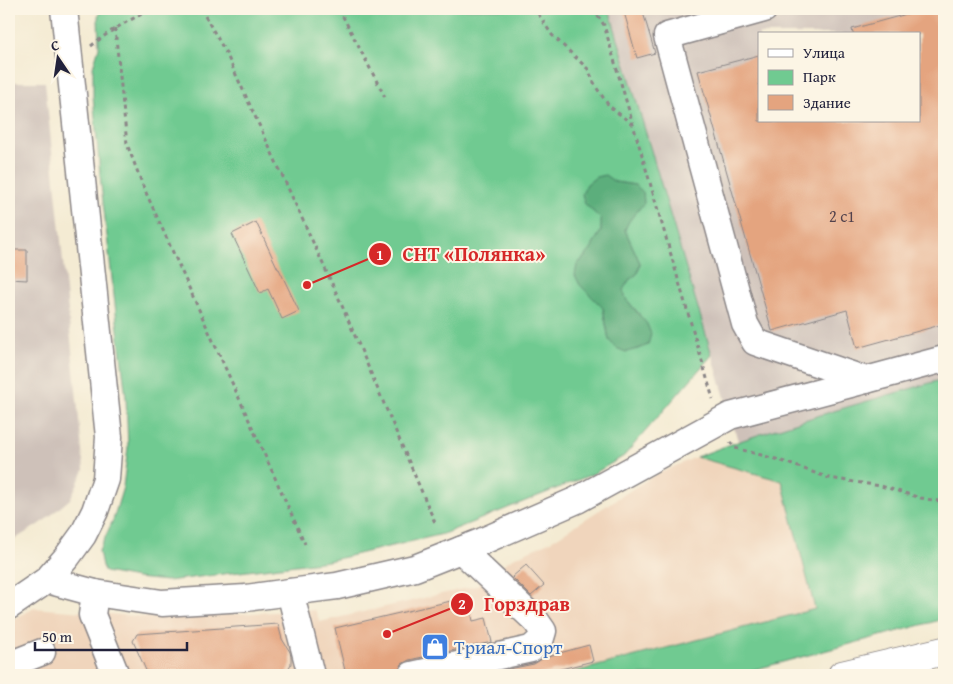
<svg xmlns="http://www.w3.org/2000/svg" width="953" height="684" viewBox="0 0 953 684" font-family="'Gentium Book Plus',serif">
<style>
.built{fill:#f0d5bc}
.industrial{fill:#cec1b9;fill-rule:evenodd}
.green{fill:#70ca91;stroke:#497666;fill-rule:evenodd}
.forest{fill:#5cae7b;stroke:#3f685b}
.building{fill:#e4a47f}
.lines{fill:none;stroke-linecap:round;stroke-linejoin:round}
.minor-casing{stroke:#8b8687;stroke-width:29}
.highway-casing{stroke:#8b8687;stroke-width:30}
.path{stroke:#8b8687;stroke-width:3;stroke-dasharray:4 4;stroke-linecap:butt}
.minor{stroke:#fff;stroke-width:26}
.highway{stroke:#fff;stroke-width:28}
.labels{text-anchor:middle;dominant-baseline:central;stroke-width:4;stroke-linejoin:round;paint-order:stroke}
.number-label{font-size:16px;fill:#52424c}
.shop-label{font-size:19px;fill:#366cbe;stroke:#fcf5e5;text-anchor:start}
.leader{fill:none;stroke:#d62828;stroke-width:2}
.callout-dot{fill:#d62828;stroke:#fcf5e5;stroke-width:2}
.mark-label{font-size:15px;text-anchor:middle;font-weight:bold;fill:#fff}
.callout-label{font-size:20px;text-anchor:middle;font-weight:bold;fill:#d62828;stroke:#fcf5e5;stroke-width:4;stroke-linejoin:round;paint-order:stroke}
</style>
<rect width="100%" height="100%" fill="#fcf5e5"/>
<filter id="ink" filterUnits="userSpaceOnUse"><feTurbulence type="fractalNoise" baseFrequency=".02" numOctaves="2"/><feDisplacementMap in="SourceGraphic" scale="10" xChannelSelector="R" yChannelSelector="G"/><feConvolveMatrix kernelMatrix="1 2 1 2 8 2 1 2 1" color-interpolation-filters="sRGB"/></filter>
<filter id="wash" filterUnits="userSpaceOnUse"><feTurbulence type="fractalNoise" baseFrequency=".0096" numOctaves="4" result="noise"/><feDisplacementMap in="SourceGraphic" scale="20" xChannelSelector="R" yChannelSelector="G"/><feGaussianBlur stdDeviation="1.12" result="paint"/><feColorMatrix in="noise" values="0 0 0 0 0 0 0 0 0 0 0 0 0 0 0 0 0 1.4 0 .05"/><feComposite in="paint" operator="in"/></filter>
<g filter="url(#wash)">
<rect width="100%" height="100%" fill="#f4ebd3"/>
<polygon class="built" points="696,457 782,481 815,609 563,675 9,675 9,622 34,608 159,618 315,610 320,622 476,586 511,559 551,541 653,476"/>
<g class="industrial">
<path d="M609 9H944V379L863 402 738 441ZM759 34H919V121H759Z"/>
<polygon points="9,82 45,82 84,470 70,499 44,521 9,543"/>
</g>
<g class="green">
<path d="M101 9H609L712 355 624 456 593 474 443 534 328 561 167 581 137 578 105 572 102 566 99 551 113 520 123 487 128 447 126 398 101 185 93 96V67L99 47 98 17ZM615 182 635 185 636 213 628 220 625 230 640 263 638 273 629 280 622 290 626 299 640 315 609 340 603 308 580 285 577 265 591 250 595 241 601 231 602 219 585 204Z"/>
<path d="M944 379V619L734 675H563L815 609 782 481 696 457C777 426 861 403 944 379Z"/>
</g>
<path class="forest" d="M605 175 615 182 635 185 643 192 644 203C636 214 629 218 625 230L640 263 638 273 629 280 623 290 626 299 647 324 651 334 648 345 638 349 626 352 616 348 609 340 603 308 580 285 575 275 577 265 591 250 595 241 601 231V219L585 204 582 194 587 184 596 177Z"/>
<g id="blocks">
<g class="building">
<polygon points="637,9 642,9 655,53 637,58 624,12"/>
<polygon points="925,9 944,9 944,324 857,348 847,310 772,331 698,71 759,55 759,121 919,121 919,34 853,34 852,29"/>
<polygon points="256,222 278,269 279,269 299,311 282,319 268,289 260,293 232,234"/>
<polygon points="9,250 27,250 27,280 9,279"/>
<polygon points="526,565 544,585 531,596 512,577"/>
<polygon points="468,597 473,621 486,618 492,642 409,660 402,664 398,672 382,675 346,675 335,628"/>
<polygon points="278,624 282,639 290,652 291,657 291,664 285,675 148,675 133,641 137,634"/>
<polygon points="589,645 593,661 537,675 496,675 495,672 534,664 545,657"/>
</g>
</g>
</g>
<g filter="url(#ink)">
<use href="#blocks" fill-opacity="0" stroke="#8b8687" stroke-width="1"/>
<g class="lines">
<g class="minor-casing">
<g id="minor">
<polyline points="764,9 667,36 745,324 755,342 866,380 944,359"/>
<polyline points="47,580 95,593 162,603 246,598 290,592 337,586 415,568 483,541 577,500 730,416 866,380"/>
<polyline points="290,592 311,675"/>
<polyline points="95,593 92,615 116,675"/>
<polyline points="9,606 47,580 67,557 83,535 95,511 106,479 109,437 64,9"/>
<polyline points="9,665 42,652"/>
<polyline points="412,675 531,649 540,641 543,631 536,621 461,550"/>
</g>
</g>
<g class="highway-casing">
<polyline id="highway" points="842,675 944,651"/>
</g>
<g class="path">
<polyline points="201,9 226,53 340,301 436,525"/>
<polyline points="339,9 385,97"/>
<polyline points="532,9 537,12 552,35 588,69 596,87 609,106 632,124"/>
<polyline points="593,9 604,25 713,399"/>
<polyline points="115,28 127,144 143,186 305,544"/>
<path d="M91 46C111 30 130 19 153 9"/>
<polyline points="730,442 735,448 776,459 829,478 881,486 921,498 944,502"/>
</g>
<use href="#minor" class="minor"/>
<use href="#highway" class="highway"/>
</g>
</g>
<defs>
<g id="shop-square" transform="scale(1.4375)"><rect x="-9" y="-9" width="18" height="18" rx="4" fill="#3f7fe0" stroke="#fcf5e5"/><path d="M-5-2.5h2.3a2.7 3.5 0 0 1 5.4 0H5L5.5 6h-11ZM-1.5-2.5h3a1.5 2.3 0 0 0-3 0Z" fill="#fff"/></g>
</defs>
<g fill-rule="evenodd">
<use href="#shop-square" x="435" y="647"/>
</g>
<g class="labels">
<g class="number-label">
<text x="842" y="216">2 c1</text>
</g>
<g class="shop-label">
<text x="454" y="647">Триал-Спорт</text>
</g>
</g>
<path class="leader" d="M307 285L380 254M387 634L462 604"/>
<g class="callout-dot">
<circle cx="307" cy="285" r="5"/>
<circle cx="387" cy="634" r="5"/>
<circle cx="380" cy="254" r="12"/>
<circle cx="462" cy="604" r="12"/>
</g>
<g class="mark-label">
<text x="380" y="260">1</text>
<text x="462" y="609">2</text>
</g>
<g class="callout-label">
<text x="474" y="261">СНТ «Полянка»</text>
<text x="527" y="611">Горздрав</text>
</g>
<rect width="953" height="684" fill="none" stroke="#fcf5e5" stroke-width="30"/>
<rect x="758" y="32" width="162" height="90" fill="#fcf5e5" stroke="#a5a1a1"/>
<rect x="768" y="49" width="25" height="8" fill="#ffffff" stroke="#a5a1a1"/>
<text x="803" y="58" font-size="15" fill="#22223b">Улица</text>
<rect x="768" y="70" width="25" height="15" fill="#70ca91" stroke="#a5a1a1"/>
<text x="803" y="82" font-size="15" fill="#22223b">Парк</text>
<rect x="768" y="95" width="25" height="15" fill="#e4a47f" stroke="#a5a1a1"/>
<text x="803" y="108" font-size="15" fill="#22223b">Здание</text>
<g transform="translate(58 58) rotate(347)" stroke="#fcf5e5" stroke-width="4" paint-order="stroke">
<path d="M0-4L9 19L0 12L-9 19Z" fill="#22223b"/>
<text y="-8" font-size="14" font-weight="bold" text-anchor="middle" fill="#22223b">С</text>
</g>
<path d="M35 642v8h152v-8" fill="none" stroke="#22223b" stroke-width="2.5"/>
<text x="42" y="642" font-size="15" fill="#22223b" stroke="#fcf5e5" stroke-width="4" paint-order="stroke">50 m</text>
</svg>
